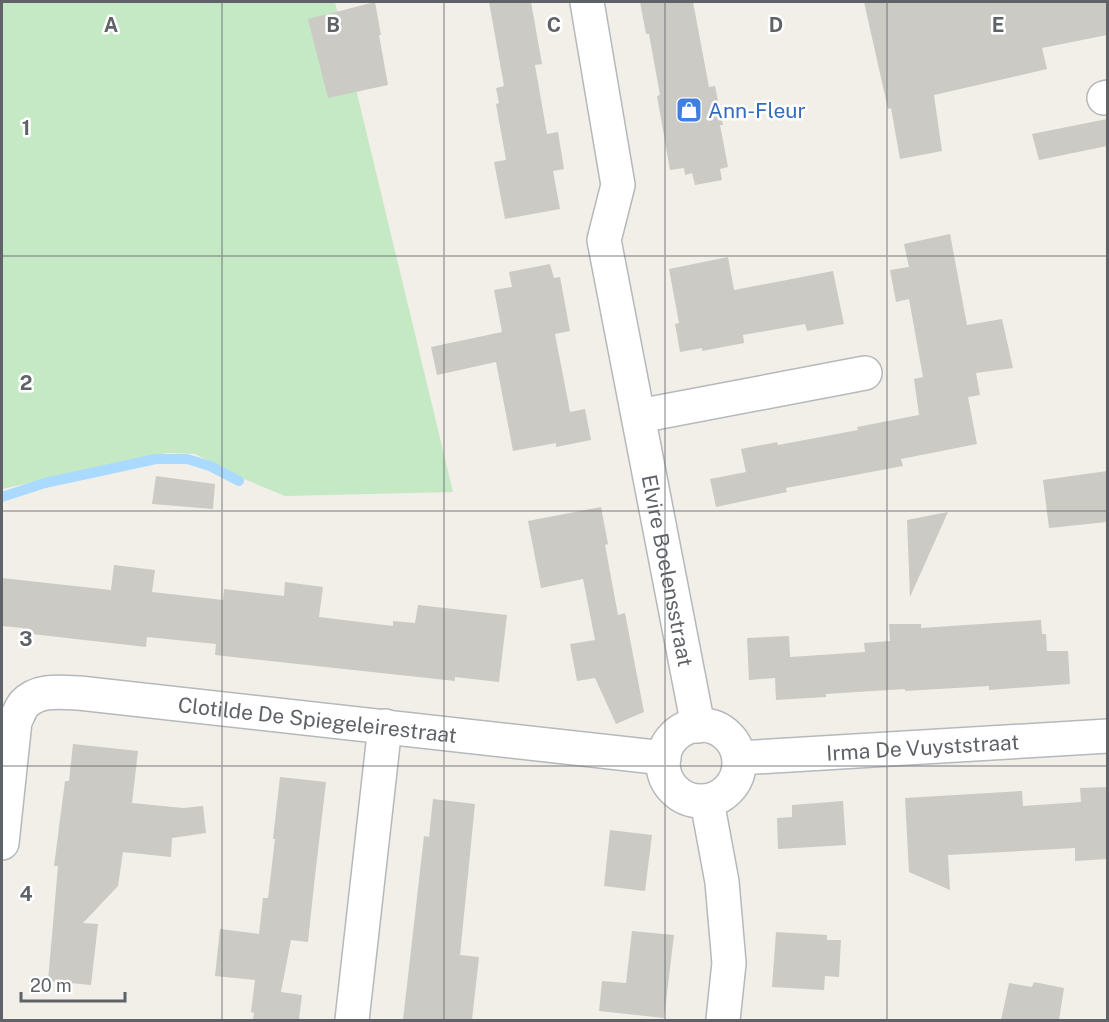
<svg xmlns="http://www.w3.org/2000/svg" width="1109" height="1022" viewBox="0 0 1109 1022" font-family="'Public Sans',sans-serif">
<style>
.green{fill:#c5e8c5}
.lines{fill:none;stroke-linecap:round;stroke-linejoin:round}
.stream{stroke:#aadaff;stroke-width:10}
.building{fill:#cccac5}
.minor-casing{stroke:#b5b8bc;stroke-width:36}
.minor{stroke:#fff;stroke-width:33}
.grid{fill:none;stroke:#5f6368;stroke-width:1.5;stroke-opacity:0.55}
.labels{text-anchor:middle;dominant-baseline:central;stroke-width:5;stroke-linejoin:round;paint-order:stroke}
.shop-label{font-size:21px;fill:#366cbe;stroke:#fff;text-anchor:start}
.street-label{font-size:21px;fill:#5f6368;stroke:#fff}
.grid-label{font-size:20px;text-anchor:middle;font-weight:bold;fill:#5f6368;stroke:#fff;stroke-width:5;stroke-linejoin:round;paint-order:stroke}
</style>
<rect width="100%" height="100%" fill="#f1efe8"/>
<polygon class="green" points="2,2 335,2 453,492 285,496 239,477 195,454 167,453 2,489"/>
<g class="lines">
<polyline class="stream" points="2,497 45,483 156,459 187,459 210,466 239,481"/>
</g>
<g class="building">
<polygon points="375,2 381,35 379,35 388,85 328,98 308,19"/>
<polygon points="489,2 531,2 542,64 535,65 547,134 558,132 564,169 553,171 560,209 505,219 494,162 506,160 496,104 499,103 496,88 504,86"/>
<polygon points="640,2 693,2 709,87 715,86 723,125 720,125 728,167 720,169 722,180 695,185 692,173 685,175 684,168 670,170 657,96 660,95 649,34 646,34"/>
<polygon points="864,2 1107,2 1107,35 1042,48 1047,69 934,95 942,151 900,159 891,108 888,109"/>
<polygon points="1107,119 1107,146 1039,160 1032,134"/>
<polygon points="950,234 967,325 1002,319 1013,368 976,373 980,395 968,397 977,444 901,459 903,466 786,488 787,492 716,507 710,479 746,472 741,449 777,442 778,445 858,430 857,427 919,415 914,379 923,377 909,299 896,302 890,270 909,267 904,244"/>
<polygon points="728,257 734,290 833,271 844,324 807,331 805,324 743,335 744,343 702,351 702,348 680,352 675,324 679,323 669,269"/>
<polygon points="550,264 554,278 560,277 570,331 555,334 570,412 585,409 591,440 556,447 556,443 513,451 496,362 437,375 431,347 502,332 494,290 512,287 509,272"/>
<polygon points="1107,471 1107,522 1049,528 1043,480"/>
<polygon points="156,476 215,484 213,509 152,504"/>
<polygon points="601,507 608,544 605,545 618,615 625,613 644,712 616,724 595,678 577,681 570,644 595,640 583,579 541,588 528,521"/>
<polygon points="948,512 910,597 907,520"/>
<polygon points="114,565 155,570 152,592 223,600 224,589 284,596 285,582 323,587 319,617 393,626 393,621 415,623 418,605 507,615 499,682 455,677 455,681 215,655 216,644 147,637 146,647 23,633 23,628 2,626 2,578 111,590"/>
<polygon points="1041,620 1042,634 1046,634 1047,651 1068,651 1070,684 989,690 989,686 905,691 905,689 826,694 826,697 776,700 775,678 749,680 747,638 789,636 790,657 865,652 864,643 890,641 889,624 921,624 921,628"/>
<polygon points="73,744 138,751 132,803 183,808 203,806 206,833 172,838 171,857 123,852 118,886 83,923 98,924 91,985 48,981 58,866 54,866 65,781 69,781"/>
<polygon points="280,777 326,782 314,885 308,942 291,940 281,992 302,995 299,1020 253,1020 254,1013 251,1012 255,980 215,976 220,929 259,934 263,898 268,898 275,839 273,839"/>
<polygon points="1107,787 1107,859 1075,861 1075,848 948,855 950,890 909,872 905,798 1022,791 1023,806 1081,802 1080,788"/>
<polygon points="433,799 475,804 460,955 479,957 472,1020 403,1020 424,836 429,837"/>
<polygon points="843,801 846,845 778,849 777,818 792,817 792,805"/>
<polygon points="610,830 652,835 645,891 604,886"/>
<polygon points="632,931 674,935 664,1018 599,1011 602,981 626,983"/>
<polygon points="776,932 827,935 827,940 841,940 839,977 825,976 824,990 772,987"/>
<polygon points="1034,982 1064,988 1059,1020 1001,1020 1009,983 1032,987"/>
</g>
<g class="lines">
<g class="minor-casing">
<g id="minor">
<path id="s1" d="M587 2 618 185 604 240 698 726"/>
<polyline points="1104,98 1108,97"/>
<polyline points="639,416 865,373"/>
<circle cx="701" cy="763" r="38"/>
<path id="s2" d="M739 758 1108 736"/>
<polyline points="707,801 722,882 729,963 723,1020"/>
<path id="s3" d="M2 843 15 721C18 716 20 709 24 704 38 689 60 692 79 693L664 758"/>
<polyline points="352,1020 385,726"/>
</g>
</g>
<use href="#minor" class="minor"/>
</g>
<path class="grid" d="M222 2V1020M444 2V1020M665 2V1020M887 2V1020M2 256H1108M2 511H1108M2 766H1108"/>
<defs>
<g id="shop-square" transform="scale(1.35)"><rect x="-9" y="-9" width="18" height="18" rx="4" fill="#3f7fe0" stroke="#fff"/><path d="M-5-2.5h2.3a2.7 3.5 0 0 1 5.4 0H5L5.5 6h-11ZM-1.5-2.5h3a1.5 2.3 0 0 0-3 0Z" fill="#fff"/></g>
</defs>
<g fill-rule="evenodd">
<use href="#shop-square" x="689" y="110"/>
</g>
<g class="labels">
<g class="shop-label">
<text x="708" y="110">Ann-Fleur</text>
</g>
<g class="street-label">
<text stroke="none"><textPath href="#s1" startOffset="579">Elvire Boelensstraat</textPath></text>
<text stroke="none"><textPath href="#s3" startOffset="440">Clotilde De Spiegeleirestraat</textPath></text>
<text stroke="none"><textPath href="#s2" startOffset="184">Irma De Vuyststraat</textPath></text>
</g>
</g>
<g class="grid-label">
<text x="111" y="32">A</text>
<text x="333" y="32">B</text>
<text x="554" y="32">C</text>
<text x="776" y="32">D</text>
<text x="998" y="32">E</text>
<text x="26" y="135">1</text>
<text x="26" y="390">2</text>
<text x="26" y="646">3</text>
<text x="26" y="901">4</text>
</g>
<rect width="1109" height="1022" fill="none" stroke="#5f6368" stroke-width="6"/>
<path d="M21 992v9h104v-9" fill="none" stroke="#5f6368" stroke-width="3"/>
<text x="30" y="992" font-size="18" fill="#5f6368" stroke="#ffffff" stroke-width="4.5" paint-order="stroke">20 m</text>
</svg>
